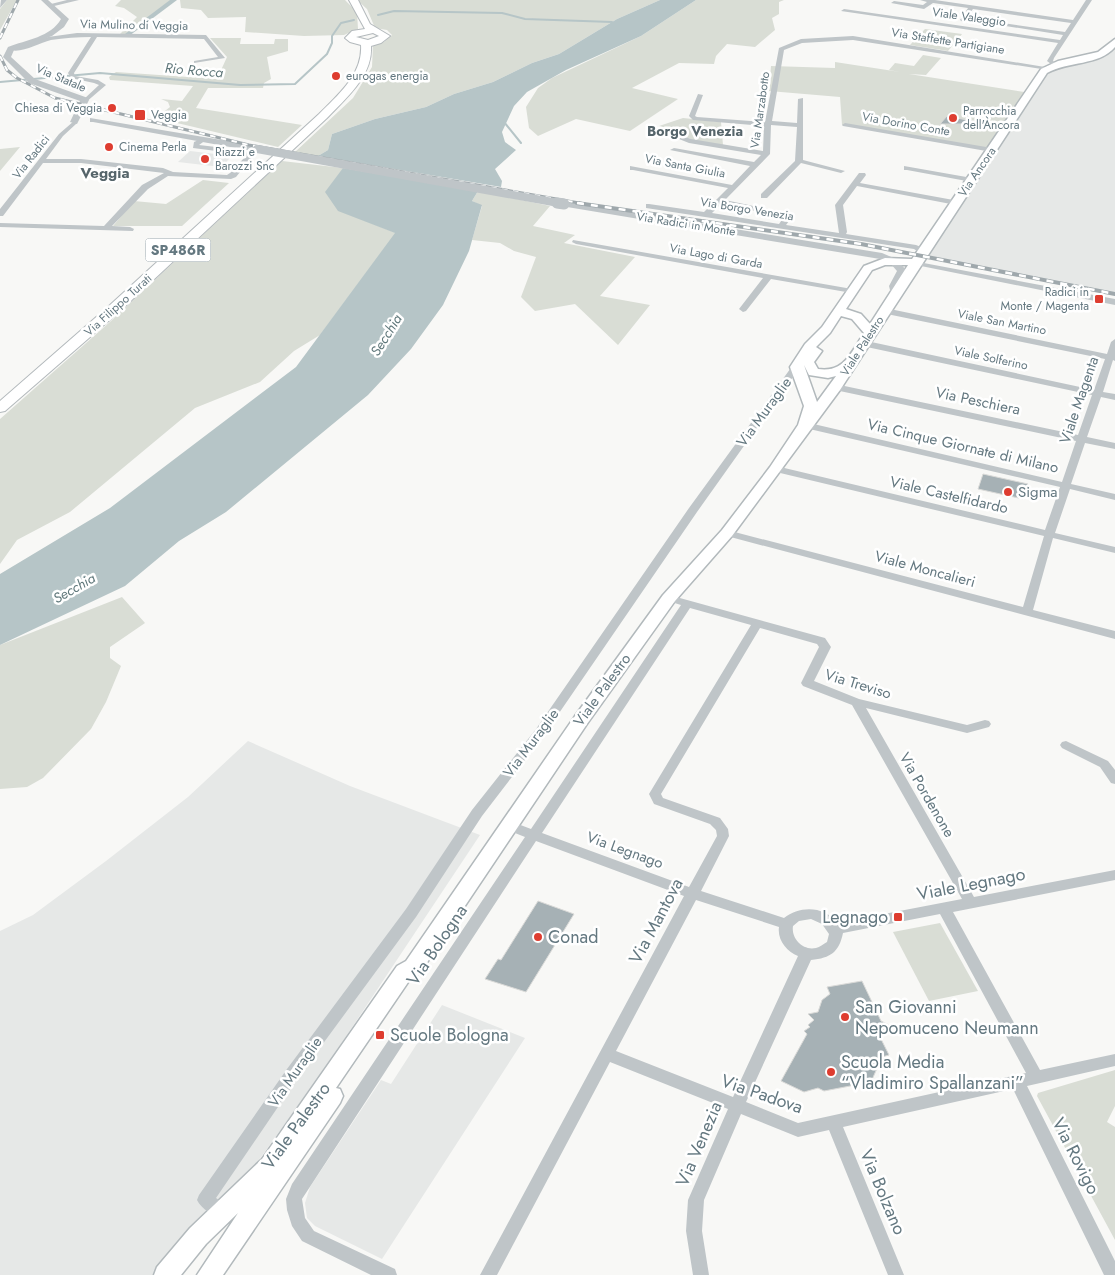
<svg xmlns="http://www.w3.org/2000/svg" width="1115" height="1275" viewBox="0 0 1115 1275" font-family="Jost,sans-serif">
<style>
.built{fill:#e6e8e7}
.green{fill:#d9ddd5}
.water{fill:#b6c5c7}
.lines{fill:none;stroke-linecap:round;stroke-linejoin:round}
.stream{stroke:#b6c5c7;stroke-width:2}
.canal{fill:#b6c5c7;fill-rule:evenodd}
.building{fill:#a6b1b5;stroke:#dadad8}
.secondary-casing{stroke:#b2b9bc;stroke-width:3}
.primary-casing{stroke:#b3b9bc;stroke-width:2}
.minor{fill:#bfc5c8;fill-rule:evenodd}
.tertiary{fill:#bfc5c8;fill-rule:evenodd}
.secondary{fill:#fff;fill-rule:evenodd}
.primary{fill:#fff;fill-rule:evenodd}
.rail-far1-casing{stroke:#9fa8ac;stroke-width:3}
.rail-casing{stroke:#9fa8ac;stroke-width:4}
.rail-far1{stroke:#fff;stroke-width:2;stroke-dasharray:5.5;stroke-linecap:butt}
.rail{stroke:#fff;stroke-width:2.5;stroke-dasharray:7;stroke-linecap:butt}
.tertiary-bridge-far1{stroke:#bfc5c8;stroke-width:8}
.tertiary-bridge{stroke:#bfc5c8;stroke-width:11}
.poi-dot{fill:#de3d30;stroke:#fff;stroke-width:2}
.labels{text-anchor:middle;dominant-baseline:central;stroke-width:5;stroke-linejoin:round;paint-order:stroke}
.far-street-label{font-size:12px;fill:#647880;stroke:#fff}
.far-poi-label{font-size:12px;fill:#647880;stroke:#fff;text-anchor:start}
.far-water-label{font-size:14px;font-style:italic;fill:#5f777a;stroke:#fff}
.far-neighbourhood-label{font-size:14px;font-weight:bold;fill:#56656b;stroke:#fff}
.shield{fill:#fff;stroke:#92a0a6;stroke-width:1}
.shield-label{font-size:14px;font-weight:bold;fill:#647880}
.far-quarter-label{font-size:15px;font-weight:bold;fill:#56656b;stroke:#fff}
.street-label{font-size:15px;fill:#647880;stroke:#fff}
.poi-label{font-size:15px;fill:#647880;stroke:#fff;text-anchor:start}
.near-street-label{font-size:18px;fill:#647880;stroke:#fff}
.near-poi-label{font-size:18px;fill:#647880;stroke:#fff;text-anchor:start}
</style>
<rect width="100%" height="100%" fill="#f8f8f6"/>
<g class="built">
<polygon points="1115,44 1115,293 925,255 1044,72 1103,55"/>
<polygon points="190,151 232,156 221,167 178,162"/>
<polygon points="248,741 350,786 480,835 323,1071 176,1275 0,1275 0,931 33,915 106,861 188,797"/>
<polygon points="442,1005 525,1038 382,1259 315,1226 307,1218 305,1203 310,1187 381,1080 391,1084"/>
</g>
<g class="green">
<polygon points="7,0 17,0 0,30 0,9"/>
<polygon points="121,0 171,0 124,36 119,35 137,17 124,8 115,6"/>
<polygon points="180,0 345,0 357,12 358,29 344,35 304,36 245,32 246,17 208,18 201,10 181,8"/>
<polygon points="357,0 660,0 617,19 559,54 532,63 493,82 454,94 426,107 375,119 332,134 328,150 318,156 295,152 353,98 372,67 373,45 384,42 392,35 387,30 375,28 367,9"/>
<polygon points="696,0 784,0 779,2 779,14 772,18 775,30 755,47 727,44 716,56 714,64 679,63 632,88 678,99 630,131 576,119 538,136 529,128 526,107 538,88 552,78 641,36"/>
<polygon points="925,29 962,34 948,51 910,45"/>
<polygon points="210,38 241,38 240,44 274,44 275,39 288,39 288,51 267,57 271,79 264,83 263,88 208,88 196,108 302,125 278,147 156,118 170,107 168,102 161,99 182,101 193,86 110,80 109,77 116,72 217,79 227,57"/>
<polygon points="923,55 941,58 926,75 909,74 1031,93 993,150 842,125 840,97 769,91 771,66 835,68 835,62 900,72 889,70 895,63 914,66"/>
<polygon points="683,118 721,122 723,145 693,140 659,126"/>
<polygon points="20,147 0,171 0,149"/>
<polygon points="282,161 343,168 338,210 396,233 320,335 294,351 260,382 195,408 70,512 17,540 0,564 0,419 111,321"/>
<polygon points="203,180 229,183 182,226 113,226 134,201 166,204"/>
<polygon points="478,191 550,206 533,226 575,235 564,243 635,257 600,296 650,305 618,345 575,304 535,311 521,297 536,257 514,251 500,243 472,240 482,206 472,201"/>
<polygon points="122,597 145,623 110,647 110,658 121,666 106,702 91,729 43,778 27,787 0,789 0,645"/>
<polygon points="940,923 978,991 929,1001 893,932"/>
<polygon points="1115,1070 1115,1106 1107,1122 1115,1127 1115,1240 1037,1096 1038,1093"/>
</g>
<g class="water">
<polygon points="660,0 696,0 641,36 566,70 527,92 514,106 502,132 505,142 516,150 495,169 502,181 501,187 318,156 328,150 332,134 375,119 426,107 454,94 493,82 532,63 559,54 617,19"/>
<polygon points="343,168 478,191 472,201 482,205 469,251 443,305 411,349 368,395 226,512 179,541 125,586 0,645 0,574 110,508 296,367 395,233 338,211 325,192"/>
</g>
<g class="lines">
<g class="stream">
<polyline points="378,15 394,11 502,13 525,19 612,22"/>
<polyline points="0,82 100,73 240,85 295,84 327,54 332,43 332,36 341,23 354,20"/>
<polyline points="504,122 521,143"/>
</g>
<polygon class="canal" points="170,0 177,0 129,36 125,36 125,34"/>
</g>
<g class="building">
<polygon points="947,116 972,121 972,124 940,124"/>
<polygon points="983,474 1028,484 1023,499 978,489"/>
<polygon points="538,901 574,914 526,992 485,979 498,959 501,960"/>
<polygon points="862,981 881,1021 889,1025 881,1039 889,1055 882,1057 871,1082 824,1091 818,1088 804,1092 781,1081 807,1034 804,1031 810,1027 808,1025 814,1020 808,1014 818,1012 822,1000 830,994 827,987"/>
</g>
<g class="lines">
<g class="secondary-casing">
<path id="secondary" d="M1115 39V47C1099 66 1068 61 1047 73L840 390 732 536 675 601 587 724 420 973 411 978 336 1088 340 1089 343 1096 340 1103 223 1275H197L238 1213 206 1244 181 1275H154L157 1267 190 1228 262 1159 397 966 406 961 575 716 663 595 722 530 770 467 798 425 804 406 790 367 805 344 822 327 864 266 885 258 912 259 1041 69 1058 61 1098 52ZM885 265H908L870 324 861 314 846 309 872 270ZM841 316 852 319 864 333C851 352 845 373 818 369L814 362 822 351 816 347 830 333ZM804 365 809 375 828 378 836 376 817 402Z"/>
</g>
<g class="primary-casing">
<path id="primary" d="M349 0H358L370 24 390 36 381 43 371 46C373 76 346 98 327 118L120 311 5 411 0 412V401L110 305 319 114C338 95 363 74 361 45L350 42 345 38 352 31 365 29ZM373 33 379 36 368 40 356 37Z"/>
</g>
<g class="minor">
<polygon points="1,0 7,0 0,8"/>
<polygon points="67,0 79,0 50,7 47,5"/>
<polygon points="920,0 935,0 1073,20 1086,0 1092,0 1054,58 1053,61 1058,65 1055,67 1047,61 1058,43 841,11 844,9 1060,40 1063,35 993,24 996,22 1065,32 1071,23 973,9 963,22 960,20 968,8 933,3 924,9 891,3 894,1 923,5 927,2"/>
<path d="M77 33 206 35 225 58 194 63V61L218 57 204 39 97 37 74 73 75 76 98 80 106 85 85 103 82 101 83 100 99 85 94 83 71 78 68 73 91 37C78 37 64 38 51 40 38 43 20 55 8 49L48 37Z"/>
<path d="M853 36 1051 68 1048 70 853 40 802 43 784 50 772 121 797 123 798 99 803 98V160L845 171 841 173 801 163 767 198H761V194L795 161 797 127 771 125 770 154 725 200 792 214 793 216 786 225 839 233 835 205 859 173H865L866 175 860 183 959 201V205H956L857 186 843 205 847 232 846 234 916 245 926 249V253H920L914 249 646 208V204H649L704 212 728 188 633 170H630V166L732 185 750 166 670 150 674 148 754 162 761 155 689 143 659 131V129H663L691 139 763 151 764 126 693 120 689 116 698 94 703 95 695 116 697 117 765 122 779 48 801 39ZM721 204 784 217 779 224 712 213Z"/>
<polygon points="74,121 77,123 76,124 63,136 46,159 81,159 163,168 173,172 227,175 230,173 245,157 240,154 193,148 194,142 203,138 206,140 199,145 242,150 253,156 236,177 231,179 168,176 148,189 112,226 130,227 134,229 133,231 0,227 0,223 104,226 142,185 164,173 81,163 43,163 3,216 0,216 0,209 59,134"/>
<polygon points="845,123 992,148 996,150 992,152 843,126 842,125"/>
<polygon points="904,166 972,178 976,180 972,182 907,170 904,170"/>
<polygon points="573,240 852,289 856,291 852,293 771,279 746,311 743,312 739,309 763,278 576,244 572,242"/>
<polygon points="913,261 1115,299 1115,305 916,265 912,263"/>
<polygon points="885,308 1107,354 1111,342 1115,339 1115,361 1113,360 1103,392 1115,394 1115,400 1101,397 1087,437 1115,443 1115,449 1085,443 1071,484 1115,494 1115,500 1070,489 1055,533 1115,547 1115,553 1053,538 1033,610 1115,631 1115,639 723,535 722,533 723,531 727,530 1023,607 1044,536 776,472 771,469 776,466 1045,530 1060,487 805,428 800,425 805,422 1062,482 1076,441 835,390 830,387 835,384 1078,435 1092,395 862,346 858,343 862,340 1094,390 1105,359 882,313 881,311"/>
<path d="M796 364 800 367 697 512 544 735 482 816 416 917 297 1079 216 1198 229 1207 231 1212 229 1217 223 1220C214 1216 201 1209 197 1200L199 1195 287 1069 406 909 472 810 536 729 689 508 793 365Z"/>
<path d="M669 595 825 638 831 647 814 681 859 699 967 725 985 720 989 721 991 724 989 727 967 733 866 708 974 897 1115 870V880L953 912 1040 1070 1115 1054V1066L1027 1086 1115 1261V1275H1104L1013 1089 843 1127 904 1275H888L829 1130 798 1137 741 1114 704 1200 702 1231 709 1275H693L686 1231 688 1200 728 1109 610 1062 497 1275H480L684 896 536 841 302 1199 305 1218 314 1231 395 1269 397 1275H371L302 1241 292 1226 287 1210 286 1199 292 1184 525 837 505 829 504 826 505 823 510 821 531 829 681 605 665 600 664 598ZM690 608 751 625 649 794 654 804 710 824 716 830 717 836 689 887 542 833ZM760 628 817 644 819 647 801 683 803 686 852 705 962 899 837 923C825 906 800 905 784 918L701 891 729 836 728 829 720 818 663 798 661 794ZM696 900 779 927C777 940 787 952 798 956L733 1097 616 1051ZM940 914 1026 1073 798 1123 746 1102 811 960C831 958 839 952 843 933ZM811 919 822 924 829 934 827 942C823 944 820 947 816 948 802 951 791 938 793 926L799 921Z"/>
<polygon points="1066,741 1108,761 1115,770 1115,784 1111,783 1100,767 1062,748 1060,745 1062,742"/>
</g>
<g class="tertiary">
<path d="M41 0H48L69 19 64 27 52 36 14 50 11 57 35 79 88 98 89 100 77 124 70 122 80 101 29 83 3 57 8 47C26 40 51 37 61 19Z"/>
<polygon points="90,118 257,146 261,149 257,152 93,122 90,122"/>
<polygon points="564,201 882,253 896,259 907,271 899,286 901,294 896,297 891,294 889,286 897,271 890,263 880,259 561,206 561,202"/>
</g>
<use href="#secondary" class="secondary"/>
<use href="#primary" class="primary"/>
<g class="rail-far1-casing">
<g id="rail-far1">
<polyline points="0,38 18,0"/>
<polyline points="0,56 7,70 17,78 55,98 249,145 585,204"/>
</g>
</g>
<g class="rail-casing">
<polyline id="rail" points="577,203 861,244 1115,294"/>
</g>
<use href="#rail-far1" class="rail-far1"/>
<use href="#rail" class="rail"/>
<polyline class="tertiary-bridge-far1" points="257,149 564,204"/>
<polyline class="tertiary-bridge" points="557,203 564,204"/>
</g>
<g class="poi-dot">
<circle cx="336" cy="76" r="5"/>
<circle cx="112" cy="108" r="5"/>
<rect x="134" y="109" width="12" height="12" rx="2.5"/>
<circle cx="953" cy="118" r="5"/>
<circle cx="109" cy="147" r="5"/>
<circle cx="205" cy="159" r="5"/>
<rect x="1094" y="294" width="10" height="10" rx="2.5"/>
<circle cx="1008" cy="492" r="5"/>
<rect x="893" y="912" width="10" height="10" rx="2.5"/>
<circle cx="538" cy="937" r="5"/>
<circle cx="845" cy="1017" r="5"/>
<rect x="375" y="1030" width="10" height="10" rx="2.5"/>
<circle cx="831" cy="1072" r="5"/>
</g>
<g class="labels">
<g class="far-street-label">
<text transform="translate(969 17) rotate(8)">Viale Valeggio</text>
<text transform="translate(134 25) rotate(1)">Via Mulino di Veggia</text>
<text transform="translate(948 41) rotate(9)">Via Staffette Partigiane</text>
<text transform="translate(61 78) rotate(23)">Via Statale</text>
<text transform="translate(760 110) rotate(-82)">Via Marzabotto</text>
<text transform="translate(906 124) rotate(10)">Via Dorino Conte</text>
<text transform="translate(31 157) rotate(-52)">Via Radici</text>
<text transform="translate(685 166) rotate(11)">Via Santa Giulia</text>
<text transform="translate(977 172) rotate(-56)">Via Ancora</text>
<text transform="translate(747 209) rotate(9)">Via Borgo Venezia</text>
<text transform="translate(686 224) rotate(9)">Via Radici in Monte</text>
<text transform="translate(716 256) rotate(10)">Via Lago di Garda</text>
<text transform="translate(118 305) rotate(-42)">Via Filippo Turati</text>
<text transform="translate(1002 322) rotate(11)">Viale San Martino</text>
<text transform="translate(862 346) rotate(-57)">Viale Palestro</text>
<text transform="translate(991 358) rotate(12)">Viale Solferino</text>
</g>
<g class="far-poi-label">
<text x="346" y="76">eurogas energia</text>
<text x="102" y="108" text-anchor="end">Chiesa di Veggia</text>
<text x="963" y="111">Parrocchia<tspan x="963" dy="14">dell'Àncora</tspan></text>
<text x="151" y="115">Veggia</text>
<text x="119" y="147">Cinema Perla</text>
<text x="215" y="152">Riazzi e<tspan x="215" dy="14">Barozzi Snc</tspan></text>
<text x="1089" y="292" text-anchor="end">Radici in<tspan x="1089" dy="14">Monte / Magenta</tspan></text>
</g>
<g class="far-water-label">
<text transform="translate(194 70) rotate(5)">Rio Rocca</text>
<text transform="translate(386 335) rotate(-58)">Secchia</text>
<text transform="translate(74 588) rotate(-30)">Secchia</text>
</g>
<g class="far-neighbourhood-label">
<text x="695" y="131">Borgo Venezia</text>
</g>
<rect class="shield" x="145.5" y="238.5" width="65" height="23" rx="4"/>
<g class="shield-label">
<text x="178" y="250">SP486R</text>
</g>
<g class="far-quarter-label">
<text x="105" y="173">Veggia</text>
</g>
<g class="street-label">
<text transform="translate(1079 400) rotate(-71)">Viale Magenta</text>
<text transform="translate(978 401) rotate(12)">Via Peschiera</text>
<text transform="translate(764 412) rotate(-54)">Via Muraglie</text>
<text transform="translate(963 446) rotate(13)">Via Cinque Giornate di Milano</text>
<text transform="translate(949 495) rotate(13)">Viale Castelfidardo</text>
<text transform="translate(925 569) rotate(15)">Viale Moncalieri</text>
<text transform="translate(858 684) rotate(17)">Via Treviso</text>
<text transform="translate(602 690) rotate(-54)">Viale Palestro</text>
<text transform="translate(531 743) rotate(-53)">Via Muraglie</text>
<text transform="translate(927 795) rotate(60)">Via Pordenone</text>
<text transform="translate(625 850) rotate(20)">Via Legnago</text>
<text transform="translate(295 1072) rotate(-55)">Via Muraglie</text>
</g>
<g class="poi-label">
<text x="1018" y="492">Sigma</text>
</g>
<g class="near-street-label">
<text transform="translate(971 884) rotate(-11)">Viale Legnago</text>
<text transform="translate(656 921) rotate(-62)">Via Mantova</text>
<text transform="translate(437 945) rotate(-56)">Via Bologna</text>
<text transform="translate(762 1094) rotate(19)">Via Padova</text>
<text transform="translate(296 1126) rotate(-54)">Viale Palestro</text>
<text transform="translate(699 1144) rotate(-67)">Via Venezia</text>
<text transform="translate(1076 1156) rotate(63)">Via Rovigo</text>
<text transform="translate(883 1192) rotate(67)">Via Bolzano</text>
</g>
<g class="near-poi-label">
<text x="888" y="917" text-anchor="end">Legnago</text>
<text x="548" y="937">Conad</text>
<text x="855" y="1007">San Giovanni<tspan x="855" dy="21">Nepomuceno Neumann</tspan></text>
<text x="390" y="1035">Scuole Bologna</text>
<text x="841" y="1062">Scuola Media<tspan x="841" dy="21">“Vladimiro Spallanzani”</tspan></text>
</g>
</g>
</svg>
